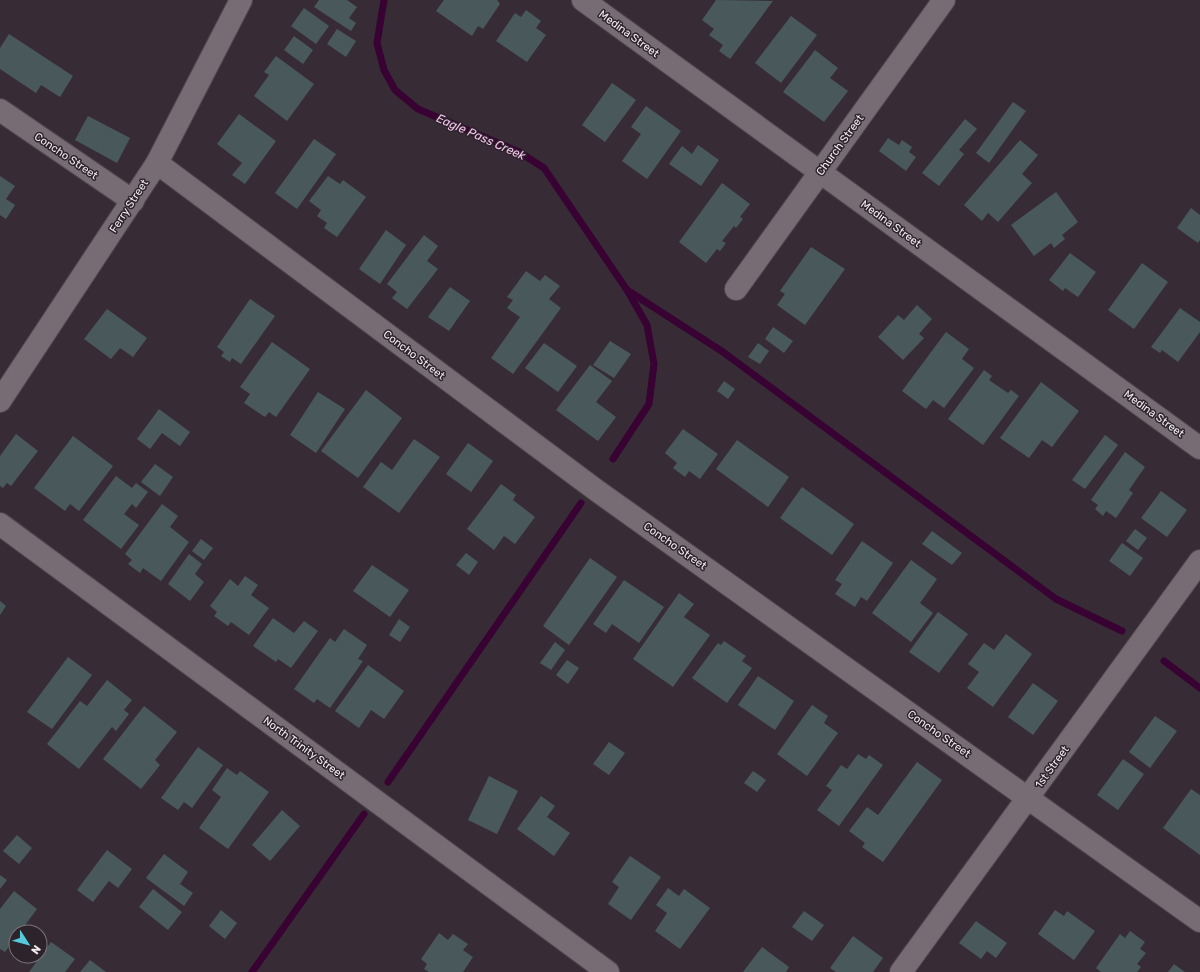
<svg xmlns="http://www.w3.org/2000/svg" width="1200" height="972" viewBox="0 0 1200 972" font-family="Rubik,sans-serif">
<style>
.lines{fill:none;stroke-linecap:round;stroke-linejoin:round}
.stream{stroke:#380233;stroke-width:7}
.building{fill:#49595b}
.minor-casing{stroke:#51494f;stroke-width:24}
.minor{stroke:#776b74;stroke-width:22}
.labels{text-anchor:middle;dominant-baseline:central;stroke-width:3;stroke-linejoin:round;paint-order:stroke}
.street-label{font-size:11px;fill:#f3ecf1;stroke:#2c232b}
.water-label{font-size:12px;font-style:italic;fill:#f8c4ee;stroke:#2c232b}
</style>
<rect width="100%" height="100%" fill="#372c35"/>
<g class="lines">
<g class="stream">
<polyline points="384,0 377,43 384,70 395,90 418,109 519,152 544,168 627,290 647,325 654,364 649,404 613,459"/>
<polyline points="627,290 723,352 1056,599 1122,631"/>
<polyline points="1164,661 1200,688"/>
<polyline points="388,782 581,503"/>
<polyline points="252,972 364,814"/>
</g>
</g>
<g class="building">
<polygon points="319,0 347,0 357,7 349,18 356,23 351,31 314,7"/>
<polygon points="444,0 497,0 500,4 483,29 478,26 472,36 436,11"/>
<polygon points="716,0 773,1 730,59 719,51 723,45 709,35 714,29 702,20"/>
<polygon points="304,8 329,26 316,44 291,26"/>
<polygon points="526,10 541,21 536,28 546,35 527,62 496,41 515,13 521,17"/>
<polygon points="791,16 817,35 781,83 755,63"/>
<polygon points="337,29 356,41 346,57 327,44"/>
<polygon points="9,34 73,76 60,97 41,85 36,93 0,69 0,48"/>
<polygon points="294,36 313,50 303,64 284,50"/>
<polygon points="815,50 838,68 830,78 848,91 824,122 783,92"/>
<polygon points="276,56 314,84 287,121 254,96 269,75 264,72"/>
<polygon points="612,83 636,100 605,142 582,125"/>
<polygon points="1013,102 1026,111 989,163 976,153"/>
<polygon points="646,106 681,131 647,179 622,161 641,134 631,127"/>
<polygon points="239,114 276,141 245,184 232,175 242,163 217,144"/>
<polygon points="88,116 130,138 117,163 75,140"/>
<polygon points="965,119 977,129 959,150 964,154 939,186 922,173"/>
<polygon points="888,138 899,145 902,140 912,147 909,152 916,157 906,171 879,151"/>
<polygon points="314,139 336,154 297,209 275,193"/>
<polygon points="1020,140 1038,155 1022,174 1032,183 998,222 988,213 982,221 964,205"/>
<polygon points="698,145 719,160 701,186 669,164 682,146 692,154"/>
<polygon points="0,176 15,186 6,199 15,205 6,219 0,215"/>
<polygon points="328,176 340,184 343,180 366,197 337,237 324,228 327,223 317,216 321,210 309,201"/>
<polygon points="722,183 750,204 740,217 743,219 736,228 734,226 722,241 726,243 720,251 717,249 706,263 679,242"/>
<polygon points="1056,192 1078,222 1062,235 1065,239 1054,248 1051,243 1034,256 1011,225"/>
<polygon points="1191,208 1200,215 1200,240 1198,243 1177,228"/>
<polygon points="386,230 406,245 380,284 359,269"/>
<polygon points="424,235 438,246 427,261 438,269 407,309 392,298 397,292 387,284"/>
<polygon points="811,247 845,269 805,325 777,305 785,294 780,291"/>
<polygon points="1070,253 1096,272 1078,297 1065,288 1063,291 1049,280"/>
<polygon points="1142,263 1168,282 1134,329 1108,310"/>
<polygon points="526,271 540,281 545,275 560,286 549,299 561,308 513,374 491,358 520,317 507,308 513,300 507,297"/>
<polygon points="450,287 470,301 449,331 428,317"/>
<polygon points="250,299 275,316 241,364 232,358 230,362 221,356 224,352 217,347"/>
<polygon points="917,305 932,319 919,334 924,338 903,360 878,337 898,315 904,320"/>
<polygon points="1180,308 1200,322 1200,332 1178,362 1162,350 1160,353 1151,347"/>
<polygon points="107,309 147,338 133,357 120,348 111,359 84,339"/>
<polygon points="773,327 793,341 784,353 765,339"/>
<polygon points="946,332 969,349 962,359 974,368 944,408 933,400 926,409 902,391"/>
<polygon points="610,341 631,354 614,378 593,365"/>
<polygon points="272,342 310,369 276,417 269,412 265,417 244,403 250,394 240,387"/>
<polygon points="544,343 577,366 558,392 525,368"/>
<polygon points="758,343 769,351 760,364 748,357"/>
<polygon points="590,365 612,381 596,402 616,417 598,441 556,410"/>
<polygon points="984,370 992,376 989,380 1008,393 1011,390 1019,396 983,445 948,419"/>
<polygon points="724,381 735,389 728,399 717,391"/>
<polygon points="1041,382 1079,411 1052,447 1042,440 1029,458 1000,438"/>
<polygon points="366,390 402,418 358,478 321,451"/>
<polygon points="318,392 345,409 316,453 290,435"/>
<polygon points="159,409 190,432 180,446 162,433 150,449 137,439"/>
<polygon points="683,429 718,454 700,479 689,471 685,477 673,468 677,463 665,453"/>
<polygon points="16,434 38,451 11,486 7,483 3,488 0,486 0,456"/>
<polygon points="1105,435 1118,445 1085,489 1072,480"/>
<polygon points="73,436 113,466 79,511 70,504 65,511 34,488"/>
<polygon points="414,439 440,457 399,513 363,487 381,462 392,470"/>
<polygon points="737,440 789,477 768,507 716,469"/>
<polygon points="468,443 493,461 471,492 446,474"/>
<polygon points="1125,452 1145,467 1129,490 1133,493 1116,518 1106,511 1103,516 1095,509 1098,505 1091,500"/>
<polygon points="155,464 173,477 160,496 141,482"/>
<polygon points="116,476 132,488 136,483 148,492 136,508 132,504 124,514 139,525 121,549 83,520"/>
<polygon points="501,484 516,495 513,500 535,517 515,544 504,536 494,550 467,529"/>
<polygon points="802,487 854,524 832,555 780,518"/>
<polygon points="1161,491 1187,510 1167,537 1141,518"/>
<polygon points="162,504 178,516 170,527 189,542 161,581 143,568 140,573 128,564 132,560 125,554"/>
<polygon points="1135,529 1147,538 1138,550 1126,541"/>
<polygon points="932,531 962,553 952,565 922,544"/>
<polygon points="201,539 213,548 204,560 192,551"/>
<polygon points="862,541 893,563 867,601 861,597 855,607 835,594 842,584 835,580"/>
<polygon points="1122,543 1143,558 1130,576 1109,561"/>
<polygon points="466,553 478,562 469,575 456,565"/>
<polygon points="189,554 202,564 195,574 204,582 190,601 168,584"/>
<polygon points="590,558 617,577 569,645 543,626"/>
<polygon points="911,560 937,579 920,603 933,613 911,642 872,613"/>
<polygon points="372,565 409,590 390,617 353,591"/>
<polygon points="245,576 258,585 251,595 269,608 249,635 231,622 228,626 214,616 217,612 210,606 230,579 238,586"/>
<polygon points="624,580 664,607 639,643 612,624 606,633 593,624"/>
<polygon points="679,593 694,604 684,617 710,635 673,687 633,659"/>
<polygon points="0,601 6,606 0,615"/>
<polygon points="938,612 968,634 939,673 909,652"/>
<polygon points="273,618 294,633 304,621 318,631 291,668 278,659 276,662 253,646"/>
<polygon points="399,619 410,627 400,642 389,635"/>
<polygon points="344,629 367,645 358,659 363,661 330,708 317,699 314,703 294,689 330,638 335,642"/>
<polygon points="1006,634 1032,654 993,707 967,688 979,672 968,664 984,643 994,650"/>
<polygon points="724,641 746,656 742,661 752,668 727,703 692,678 718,643 721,645"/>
<polygon points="555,642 565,650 551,670 540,663"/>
<polygon points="68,657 92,675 52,729 27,712"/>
<polygon points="567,660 579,668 568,684 556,675"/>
<polygon points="368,665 404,691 384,719 371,710 359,728 335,711"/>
<polygon points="758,676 794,701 775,730 738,705"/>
<polygon points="107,680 132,700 124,710 129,714 116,731 112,727 79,769 47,744 80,701 87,706"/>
<polygon points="1033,683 1058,701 1033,735 1008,717"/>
<polygon points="812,705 828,716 824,723 838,733 807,776 777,754"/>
<polygon points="144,706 177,732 155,760 160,765 141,789 103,759"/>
<polygon points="1155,716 1177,731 1150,768 1129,752"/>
<polygon points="609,742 625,753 609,775 593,764"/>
<polygon points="198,747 223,765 192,808 184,802 178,810 161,798"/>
<polygon points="858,754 866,759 869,755 883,765 839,826 817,810 832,790 826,786 841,765 847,769"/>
<polygon points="1123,759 1144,774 1118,810 1097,795"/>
<polygon points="917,762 942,780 883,862 862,847 865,843 849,831 867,807 878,815"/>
<polygon points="227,768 237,775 240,771 269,792 228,849 199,828 221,797 212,790"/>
<polygon points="753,771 766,780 757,792 744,783"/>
<polygon points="489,776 518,791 497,834 468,820"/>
<polygon points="1191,789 1200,795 1200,855 1163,828"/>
<polygon points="541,796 555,806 547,817 570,833 554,856 517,829"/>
<polygon points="282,810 300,826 270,861 252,845"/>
<polygon points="17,835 32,848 19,864 3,851"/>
<polygon points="107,850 132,869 118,888 109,881 93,902 77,890"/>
<polygon points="164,854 188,872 180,884 193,893 184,906 146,878"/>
<polygon points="630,856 661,877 631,920 608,904 619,887 612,882"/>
<polygon points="0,875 7,880 0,889"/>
<polygon points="668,888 679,896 684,889 710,908 680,949 655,931 667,913 656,905"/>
<polygon points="153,889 182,912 168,930 139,907"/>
<polygon points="14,891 37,909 20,932 16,932 16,937 5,952 0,949 0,909"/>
<polygon points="221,910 237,923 225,939 209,926"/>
<polygon points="1055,910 1064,916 1067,911 1095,931 1074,960 1038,934"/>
<polygon points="804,911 824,925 812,941 792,927"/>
<polygon points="976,921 1007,943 996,958 987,951 981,959 959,943"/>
<polygon points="1130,931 1145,942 1140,949 1146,953 1137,964 1141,967 1137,972 1101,972 1096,968 1120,934 1125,938"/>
<polygon points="439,933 448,940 453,934 468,944 463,950 473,957 463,972 429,972 424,969 427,964 421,959"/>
<polygon points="853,936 883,958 873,972 836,972 830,968"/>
<polygon points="51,942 75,959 65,972 29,972"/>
<polygon points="762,947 789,967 786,972 743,972"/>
<polygon points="90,960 106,972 80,972"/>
<polygon points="1174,964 1185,972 1168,972"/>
</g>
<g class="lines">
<g class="minor-casing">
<g id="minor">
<polyline points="583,0 1200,448"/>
<polyline points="0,110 133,201"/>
<polyline points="157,163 596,490 1200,921"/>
<polyline points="736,289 944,0"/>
<polyline points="0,401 157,163 241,0"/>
<polyline points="0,524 608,972"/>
<polyline points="901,972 1200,561"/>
</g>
</g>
<use href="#minor" class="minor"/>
</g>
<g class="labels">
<g class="street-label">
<text transform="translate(629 34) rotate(36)">Medina Street</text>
<text transform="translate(840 145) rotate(-54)">Church Street</text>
<text transform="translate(66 156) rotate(34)">Concho Street</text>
<text transform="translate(129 206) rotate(-57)">Ferry Street</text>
<text transform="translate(891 224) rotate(36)">Medina Street</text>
<text transform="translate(414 355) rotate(37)">Concho Street</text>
<text transform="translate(1154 414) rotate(36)">Medina Street</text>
<text transform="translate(675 546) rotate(35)">Concho Street</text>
<text transform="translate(939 734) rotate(35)">Concho Street</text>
<text transform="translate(304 748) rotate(36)">North Trinity Street</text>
<text transform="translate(1052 767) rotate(-54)">1st Street</text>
</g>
<g class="water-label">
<text transform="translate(481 137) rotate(24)">Eagle Pass Creek</text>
</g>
</g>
<g transform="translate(28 944) rotate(126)"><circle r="19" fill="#2c232b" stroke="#7c737a"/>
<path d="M0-3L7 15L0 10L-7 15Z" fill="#53cbdb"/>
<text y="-6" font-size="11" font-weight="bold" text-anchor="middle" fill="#f3ecf1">N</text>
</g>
</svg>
